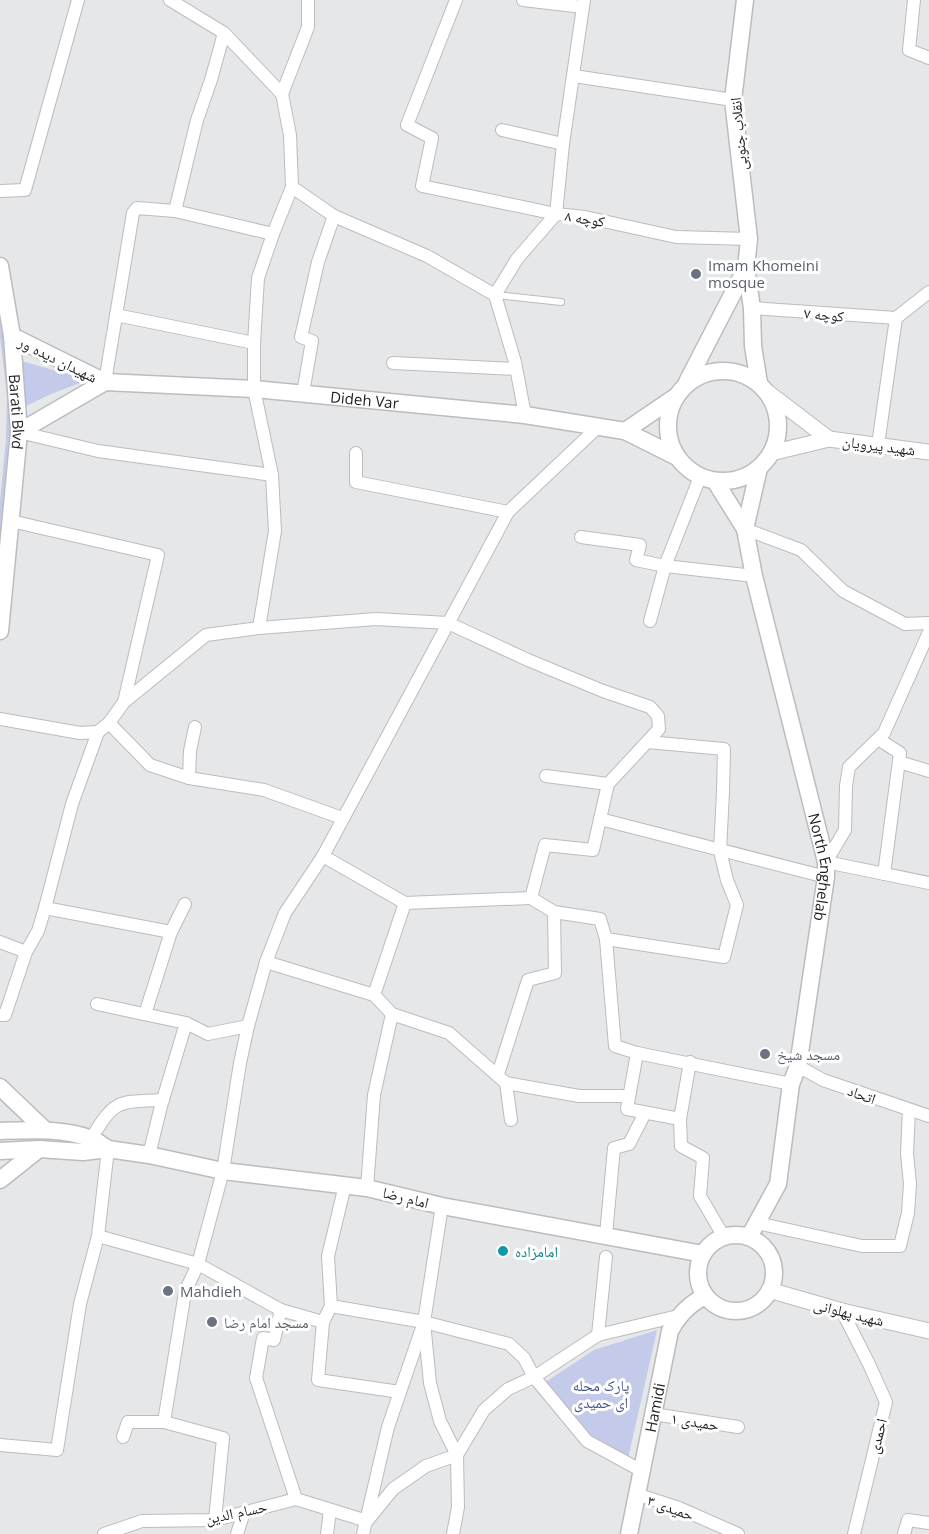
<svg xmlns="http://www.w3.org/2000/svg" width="929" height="1534" viewBox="0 0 929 1534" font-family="'Open Sans','Noto Naskh Arabic',sans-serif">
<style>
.green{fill:#c4cae9}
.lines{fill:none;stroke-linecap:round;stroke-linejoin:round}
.service-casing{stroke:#bcbcbf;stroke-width:8}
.minor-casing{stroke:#bcbcbf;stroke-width:14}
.tertiary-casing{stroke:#bcbcbf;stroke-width:17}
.secondary-casing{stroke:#bcbcbf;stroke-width:19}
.service{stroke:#fff;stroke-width:6}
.minor{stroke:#fff;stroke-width:12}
.tertiary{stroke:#fff;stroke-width:15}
.secondary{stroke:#fff;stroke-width:16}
.worship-dot{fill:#6b7280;stroke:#fff;stroke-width:2}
.culture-dot{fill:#0f9aa8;stroke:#fff;stroke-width:2}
.labels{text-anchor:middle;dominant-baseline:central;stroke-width:6;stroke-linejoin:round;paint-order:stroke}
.street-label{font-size:15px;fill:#222223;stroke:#fff}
.worship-label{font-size:15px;fill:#5b616d;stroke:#fff;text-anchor:start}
.culture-label{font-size:15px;fill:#0d838f;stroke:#fff;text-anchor:start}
.park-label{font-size:15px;fill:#495286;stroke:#fff}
</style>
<rect width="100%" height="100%" fill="#e6e7e9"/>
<g class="green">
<polygon points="0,309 10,369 12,401 0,566 0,501 6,439 7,395 0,337"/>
<polygon points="18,360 88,380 51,394 22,408"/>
<polygon points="657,1330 627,1463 596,1444 544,1383 594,1350"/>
</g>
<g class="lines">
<g class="service-casing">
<polyline id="service" points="496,295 561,302"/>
</g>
<g class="minor-casing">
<g id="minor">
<polyline points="170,0 224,33 282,94 290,135 292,187 334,216 427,256 495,295 515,362 525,415"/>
<polyline points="456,0 407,125 432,138 422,186 556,214 585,217 676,237 749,239"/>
<polyline points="523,0 583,7"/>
<polyline points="914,0 909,50 929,58"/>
<polyline points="574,76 733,100"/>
<polyline points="282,94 308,27 308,0"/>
<polyline points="502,130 563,144"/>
<polyline points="0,191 25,190 78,0"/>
<polyline points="175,211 197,120 211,80 224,33"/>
<polyline points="495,295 517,259 556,214 563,144 584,0"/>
<polyline points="752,308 896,318"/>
<polyline points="116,315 254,343"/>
<polyline points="393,363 516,369"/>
<polyline points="105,382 133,213 137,208 175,211 273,234"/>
<polyline points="303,393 312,341 301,337 318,262 334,216"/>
<polyline points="19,432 98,451 272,475"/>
<polyline points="878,445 896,318 929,292"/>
<polyline points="356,453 356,482 508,512"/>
<polyline points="11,521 158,555 124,702"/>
<polyline points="745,529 801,550 843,591 905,624 929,623"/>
<polyline points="581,537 640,545 636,560 665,566 754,576"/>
<polyline points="650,621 665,566 700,477"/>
<polyline points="259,628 376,619 448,623 528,660 603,691 650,707 658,716 659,729 608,784 593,850 545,845 531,898 405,903 323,856"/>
<polyline points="929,632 884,733 849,767 846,786 845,830 826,862 929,883"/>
<polyline points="0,719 80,733 98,732 109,723 150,765 189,778 264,790 342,818"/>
<polyline points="109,723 124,702 206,635 259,628 275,531 272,475 254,389 254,343 258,278 273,234 292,187"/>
<polyline points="878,739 900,753 884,874"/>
<polyline points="899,762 929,771"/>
<polyline points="546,776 608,784"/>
<polyline points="189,778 190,751 195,727"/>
<polyline points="600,819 826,877"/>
<polyline points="531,898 554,912 600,919 606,939 615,1046 637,1053 791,1084"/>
<polyline points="45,908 171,932"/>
<polyline points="606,939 724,957 737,905 727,880 720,851 723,792 724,749 648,742"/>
<polyline points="0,942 26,952"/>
<polyline points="266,962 374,995 392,1014 449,1033 506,1083 511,1120"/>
<polyline points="374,995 405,903"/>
<polyline points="97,1004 186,1023 208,1034 248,1026"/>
<polyline points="145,1014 171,932 185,904"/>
<polyline points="0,1015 5,1015 26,952 38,931 45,908 72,804 98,732"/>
<polyline points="637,1053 627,1109 680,1119"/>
<polyline points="690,1062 680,1119 681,1146 703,1158 700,1196 724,1237"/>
<polyline points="798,1066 823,1080 929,1116"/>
<polyline points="498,1074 528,980 555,973 554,912"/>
<polyline points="506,1083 579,1096 629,1096"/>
<path d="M91 1139C115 1099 117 1102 163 1100"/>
<polyline points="149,1155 161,1106 186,1023"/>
<polyline points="345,1185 328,1256 331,1306 424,1322"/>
<polyline points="367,1188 374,1095 392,1014"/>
<polyline points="442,1206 424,1322 509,1344 524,1358 534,1377 508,1389 484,1410 457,1455 458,1507 453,1534"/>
<polyline points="757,1223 862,1246 900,1246 908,1213 910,1184 907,1153 909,1110"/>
<polyline points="606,1235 614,1148 629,1144 645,1113"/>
<polyline points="98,1236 198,1264 281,1310 274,1340 263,1338 256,1378 296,1499"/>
<polyline points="331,1306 323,1322 318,1380 400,1392"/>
<polyline points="281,1310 323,1322"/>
<polyline points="842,1311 869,1364 886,1402 854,1534"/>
<polyline points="598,1335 606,1257"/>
<polyline points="653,1414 738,1427"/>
<polyline points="123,1437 128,1422 164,1422"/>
<polyline points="0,1445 57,1450 80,1304 98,1236 108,1149"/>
<polyline points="642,1471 587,1441 534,1377 598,1335 678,1316"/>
<polyline points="636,1494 679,1508 738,1534"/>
<polyline points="215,1520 223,1438 164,1422 185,1292 198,1264 223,1171 240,1063 248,1026 266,962 285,913 323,856 508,512 598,427"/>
<polyline points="104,1534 142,1521 215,1520 296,1499 367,1521 393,1489 426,1466 457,1455 440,1421 430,1383 424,1322"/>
<polyline points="237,1534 244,1512"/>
<polyline points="327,1534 330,1510"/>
<polyline points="363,1534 388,1427 422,1328"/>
<polyline points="904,1534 908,1520 929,1523"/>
</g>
</g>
<g class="tertiary-casing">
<g id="tertiary">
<polyline points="766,391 829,439"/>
<polyline points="771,453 829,439 929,452"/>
<polyline points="769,1290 842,1311 929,1331"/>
</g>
</g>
<g class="secondary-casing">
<g id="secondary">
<polyline points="745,0 733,100 749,239 746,268 752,308 753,346 759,383"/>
<path id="s1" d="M0 266 12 336 19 432 0 631"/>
<path id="s2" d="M12 336 105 382 254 389 525 415 625 431 677 457"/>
<circle cx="723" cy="426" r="55"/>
<polyline points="687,382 746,268"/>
<polyline points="625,431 675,397"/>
<polyline points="19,432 105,382"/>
<path id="s3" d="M715 481 745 529 754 576 826 862V877L798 1066 791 1084 778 1184 749 1237"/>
<polyline points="745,529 759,468"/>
<polyline points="0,1087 45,1130"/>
<path d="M0 1131C28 1130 65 1128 92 1139 98 1141 103 1146 108 1149"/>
<polyline points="0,1151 39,1149 83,1152 108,1149 149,1155 223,1171 367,1188 442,1206 703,1254"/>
<polyline points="0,1180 39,1149"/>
<circle cx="736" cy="1273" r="38"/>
<path id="s4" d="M629 1534 670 1331C679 1315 688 1305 705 1296"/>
</g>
</g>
<use href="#service" class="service"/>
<use href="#minor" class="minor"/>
<use href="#tertiary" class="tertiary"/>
<use href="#secondary" class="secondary"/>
</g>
<g class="worship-dot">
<circle cx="696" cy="274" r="6"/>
<circle cx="765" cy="1054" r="6"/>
<circle cx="168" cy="1291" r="6"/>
<circle cx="212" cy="1322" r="6"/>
</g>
<circle class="culture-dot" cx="503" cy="1251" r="6"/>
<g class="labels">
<g class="street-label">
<text transform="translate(738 134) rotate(-95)">انقلاب جنوبی</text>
<text transform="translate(585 218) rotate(9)">کوچه ۸</text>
<text transform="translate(824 314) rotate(5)">کوچه ۷</text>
<text transform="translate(58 359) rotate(26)">شهیدان دیده ور</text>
<text stroke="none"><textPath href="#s2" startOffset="364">Dideh Var</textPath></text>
<text stroke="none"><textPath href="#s1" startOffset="147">Barati Blvd</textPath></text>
<text transform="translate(879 445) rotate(7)">شهید پیرویان</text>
<text stroke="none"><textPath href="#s3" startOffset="404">North Enghelab</textPath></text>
<text transform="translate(862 1094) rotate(20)">اتحاد</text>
<text transform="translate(406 1197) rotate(14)">امام رضا</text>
<text transform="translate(849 1312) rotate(14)">شهید پهلوانی</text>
<text stroke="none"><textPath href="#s4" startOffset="129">Hamidi</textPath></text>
<text transform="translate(695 1421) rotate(9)">حمیدی ۱</text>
<text transform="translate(877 1436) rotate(-76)">احمدی</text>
<text transform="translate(671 1507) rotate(20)">حمیدی ۳</text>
<text transform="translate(236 1512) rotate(-12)">حسام الدین</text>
</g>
<g class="worship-label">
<text x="708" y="265">Imam Khomeini<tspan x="708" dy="17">mosque</tspan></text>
<text x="777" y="1054">مسجد شیخ</text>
<text x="180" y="1291">Mahdieh</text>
<text x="224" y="1322">مسجد امام رضا</text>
</g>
<g class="culture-label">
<text x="515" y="1251">امامزاده</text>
</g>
<g class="park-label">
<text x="601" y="1385">پارک محله<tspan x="601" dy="17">ای حمیدی</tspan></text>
</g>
</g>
</svg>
